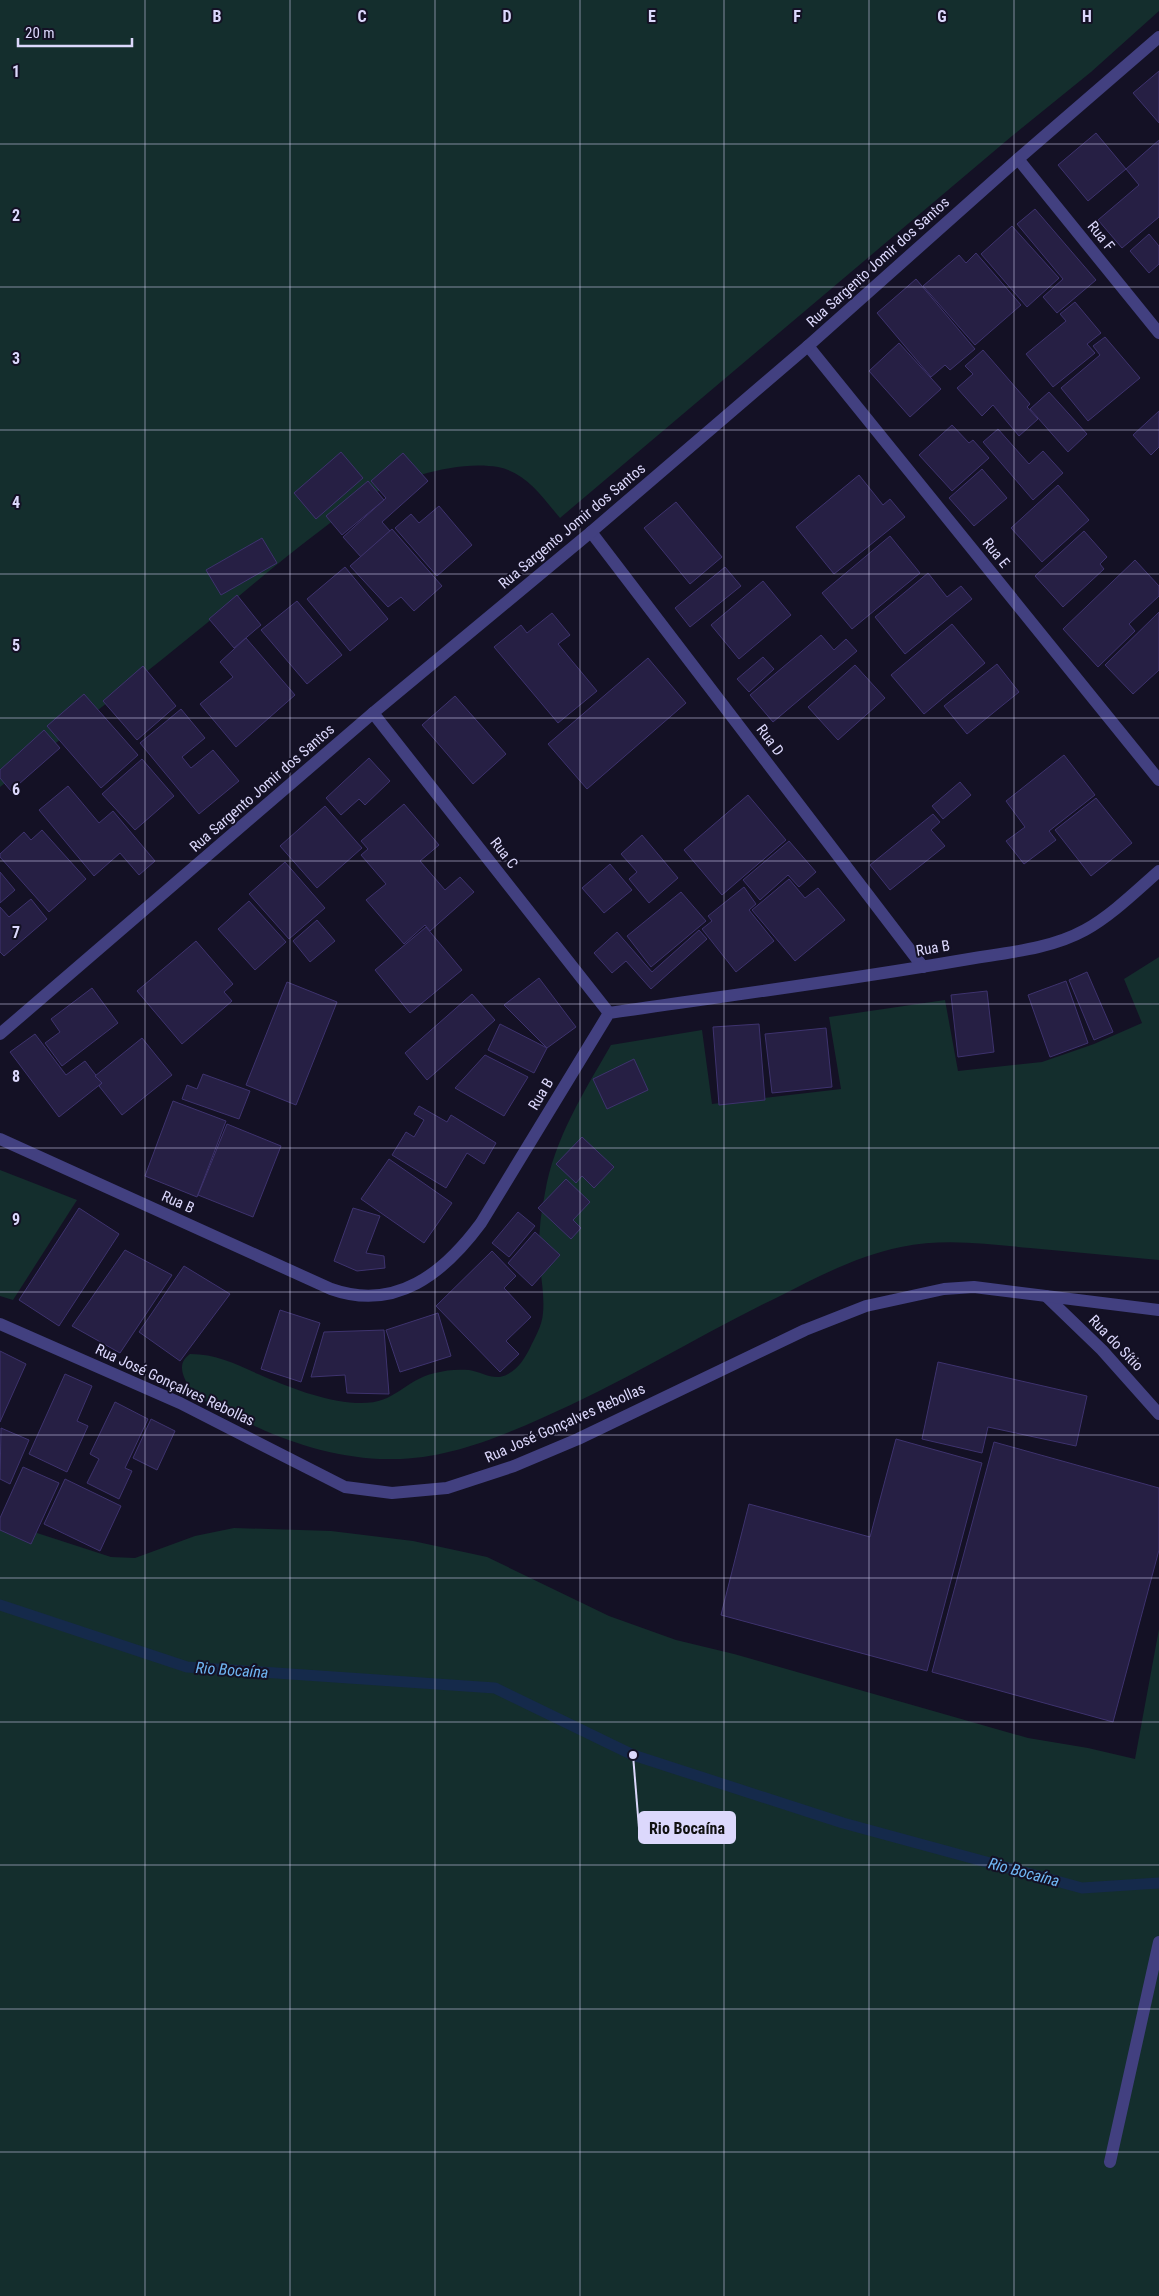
<svg xmlns="http://www.w3.org/2000/svg" width="1159" height="2296" viewBox="0 0 1159 2296" font-family="'Roboto Condensed',sans-serif">
<style>
.green{fill:#142e2d}
.lines{fill:none;stroke-linecap:round;stroke-linejoin:round}
.stream{stroke:#152a4b;stroke-width:11}
.building{fill:#261f44;stroke:#3e336e}
.minor{stroke:#424080;stroke-width:12}
.grid{fill:none;stroke:#dcd8fc;stroke-width:1;stroke-opacity:0.55}
.labels{text-anchor:middle;dominant-baseline:central;stroke-width:4;stroke-linejoin:round;paint-order:stroke}
.street-label{font-size:15px;fill:#dcd8fc;stroke:#141125}
.water-label{font-size:16px;font-style:italic;fill:#6fb6f3;stroke:#141125}
.grid-label{font-size:16px;text-anchor:middle;font-weight:bold;fill:#dcd8fc;stroke:#141125;stroke-width:4;stroke-linejoin:round;paint-order:stroke}
.leader{fill:none;stroke:#dcd8fc;stroke-width:2}
.callout-dot{fill:#dcd8fc;stroke:#141125;stroke-width:2}
.callout{fill:#dcd8fc;stroke:#dcd8fc;stroke-width:2}
.callout-label{font-size:16px;text-anchor:middle;font-weight:bold;fill:#111}
</style>
<rect width="100%" height="100%" fill="#141125"/>
<g class="green">
<path d="M0 0H1159V11L1091 72 1012 136 560 518C542 497 527 473 498 467 457 460 402 478 367 497 351 507 336 518 321 530 282 559 245 591 207 623 139 679 69 732 0 787Z"/>
<path d="M1159 957V1260C1116 1256 1073 1252 1030 1248 987 1244 944 1238 901 1247 860 1255 819 1276 782 1295 701 1334 625 1382 542 1418 495 1439 445 1459 393 1459 347 1460 298 1446 257 1427 235 1417 192 1401 184 1377 180 1366 182 1360 190 1354 216 1354 236 1364 258 1374 288 1387 323 1401 356 1403 397 1405 401 1381 435 1373 446 1370 457 1369 469 1370 482 1372 495 1382 508 1374 518 1369 525 1358 530 1348 535 1337 542 1326 543 1313 545 1292 539 1270 539 1249 539 1230 541 1211 545 1193 554 1139 584 1092 611 1045L702 1030 712 1104 841 1089 829 1017 945 1000 958 1071 1042 1062 1094 1044 1142 1023 1124 979Z"/>
<polygon points="0,1170 77,1200 13,1300 0,1296"/>
<polygon points="0,1521 111,1557 135,1558 195,1536 234,1528 331,1531 413,1541 487,1557 609,1616 676,1640 734,1654 1028,1738 1088,1748 1135,1759 1159,1629 1159,2296 0,2296"/>
</g>
<g class="lines">
<polyline class="stream" points="0,1605 187,1667 495,1688 633,1755 843,1823 1082,1888 1159,1883"/>
</g>
<g class="building">
<polygon points="1159,71 1159,123 1133,93"/>
<polygon points="1096,133 1126,169 1088,201 1058,165"/>
<polygon points="1159,140 1159,217 1122,248 1098,220 1139,185 1126,169"/>
<polygon points="1035,209 1096,280 1057,313 1043,297 1063,279 1017,224"/>
<polygon points="1012,226 1059,278 1027,307 981,254"/>
<polygon points="1149,234 1159,246 1159,264 1149,273 1130,251"/>
<polygon points="976,253 1021,305 975,345 923,286 959,255 966,263"/>
<polygon points="916,279 975,349 950,370 945,365 931,377 877,313"/>
<polygon points="1075,302 1101,333 1087,344 1095,353 1053,387 1026,354 1066,321 1060,314"/>
<polygon points="1105,337 1140,378 1088,421 1061,388 1100,355 1093,346"/>
<polygon points="899,343 941,389 910,417 869,371"/>
<polygon points="983,350 1030,404 1027,407 1038,419 1019,436 993,405 982,416 957,388 973,374 965,366"/>
<polygon points="1049,392 1087,434 1068,452 1030,409"/>
<polygon points="1159,411 1159,447 1151,455 1133,435"/>
<polygon points="952,425 969,443 973,440 989,458 952,491 919,455"/>
<polygon points="998,429 1029,464 1043,451 1063,473 1033,500 983,442"/>
<polygon points="341,452 363,478 316,519 294,493"/>
<polygon points="403,453 428,481 382,522 390,531 361,557 343,537 386,498 371,481"/>
<polygon points="982,469 1007,498 974,526 949,498"/>
<polygon points="859,475 883,505 890,499 905,517 834,574 796,527"/>
<polygon points="368,481 384,500 342,535 326,516"/>
<polygon points="1058,485 1089,520 1042,562 1011,528"/>
<polygon points="676,502 722,557 690,584 644,528"/>
<polygon points="439,506 472,545 437,576 395,528 411,514 419,523"/>
<polygon points="392,529 442,586 414,611 401,597 388,607 350,566"/>
<polygon points="1084,531 1107,557 1100,564 1104,569 1063,607 1035,576"/>
<polygon points="890,536 920,573 852,629 822,593"/>
<polygon points="262,538 277,563 221,595 206,570"/>
<polygon points="1135,560 1159,586 1159,596 1129,624 1135,631 1098,667 1063,629"/>
<polygon points="345,567 388,619 350,651 307,599"/>
<polygon points="725,567 741,586 690,627 675,608"/>
<polygon points="928,573 947,597 961,586 972,599 905,654 875,617"/>
<polygon points="763,581 791,615 739,659 711,625"/>
<polygon points="237,595 261,625 234,648 209,619"/>
<polygon points="297,601 342,655 307,684 261,630"/>
<polygon points="1159,612 1159,670 1133,694 1105,665"/>
<polygon points="552,613 570,635 558,644 597,691 558,723 494,647 521,625 527,633"/>
<polygon points="952,624 985,663 924,714 891,675"/>
<polygon points="821,635 834,650 846,639 857,651 773,722 750,695"/>
<polygon points="246,638 295,695 236,747 200,704 233,677 220,662"/>
<polygon points="763,657 774,669 749,692 737,679"/>
<polygon points="648,658 686,703 587,789 548,744"/>
<polygon points="997,664 1019,692 967,734 944,706"/>
<polygon points="855,665 885,698 838,740 808,707"/>
<polygon points="143,666 176,706 137,740 103,701"/>
<polygon points="84,694 138,755 101,788 47,726"/>
<polygon points="455,696 506,754 473,784 422,725"/>
<polygon points="181,709 205,738 182,757 191,768 213,750 239,781 199,814 140,743"/>
<polygon points="44,730 60,748 11,791 0,778 0,770"/>
<polygon points="1064,755 1095,795 1049,831 1056,840 1024,864 1006,841 1025,827 1006,801"/>
<polygon points="369,758 390,781 365,805 359,799 341,815 326,798"/>
<polygon points="142,759 174,796 135,830 102,794"/>
<polygon points="960,782 971,795 943,819 932,806"/>
<polygon points="68,786 99,823 113,811 155,861 139,875 120,853 94,876 39,810"/>
<polygon points="748,795 786,840 722,895 684,850"/>
<polygon points="1096,798 1132,843 1091,876 1055,830"/>
<polygon points="404,804 439,845 420,861 445,890 460,877 474,892 430,931 425,925 404,944 366,900 386,884 361,855 368,849 361,841"/>
<polygon points="325,806 362,848 317,888 280,846"/>
<polygon points="933,814 940,822 931,830 945,846 890,890 870,865"/>
<polygon points="42,830 86,879 49,912 0,857 0,854 24,832 31,840"/>
<polygon points="642,835 678,878 649,903 629,879 637,872 621,854"/>
<polygon points="789,841 816,872 799,887 788,875 760,900 743,880"/>
<polygon points="285,862 325,908 289,939 249,894"/>
<polygon points="610,864 632,890 604,913 582,888"/>
<polygon points="0,872 15,890 0,903"/>
<polygon points="789,879 805,898 818,888 845,920 795,961 752,910"/>
<polygon points="744,887 756,904 749,910 774,941 736,972 702,929 712,921 708,916"/>
<polygon points="681,892 706,921 651,967 627,936"/>
<polygon points="31,899 47,919 4,956 0,952 0,907 9,917"/>
<polygon points="249,901 286,942 255,970 218,929"/>
<polygon points="317,920 335,941 310,962 293,941"/>
<polygon points="426,927 462,970 410,1013 375,970"/>
<polygon points="699,930 707,939 651,989 626,961 612,973 594,953 617,932 652,972"/>
<polygon points="196,941 233,984 224,992 232,1001 182,1044 137,991"/>
<polygon points="1087,972 1113,1032 1094,1040 1069,980"/>
<polygon points="539,978 576,1027 547,1048 504,1005"/>
<polygon points="1066,981 1088,1043 1050,1057 1028,995"/>
<polygon points="287,982 337,1002 296,1105 246,1085"/>
<polygon points="92,988 118,1023 62,1066 45,1043 60,1032 51,1019"/>
<polygon points="987,991 994,1052 958,1057 951,995"/>
<polygon points="472,994 495,1020 427,1080 405,1053"/>
<polygon points="500,1024 547,1048 534,1073 488,1050"/>
<polygon points="759,1024 765,1100 719,1105 713,1027"/>
<polygon points="826,1028 832,1087 772,1093 765,1034"/>
<polygon points="35,1034 66,1075 85,1061 102,1083 59,1117 10,1052"/>
<polygon points="142,1038 172,1075 122,1115 99,1086 102,1083 95,1076"/>
<polygon points="485,1055 528,1077 504,1116 455,1088"/>
<polygon points="634,1059 648,1090 607,1109 593,1079"/>
<polygon points="203,1074 250,1091 239,1119 182,1099 187,1085 197,1089"/>
<polygon points="173,1101 226,1121 197,1197 145,1176"/>
<polygon points="419,1106 447,1122 451,1115 496,1143 484,1164 467,1153 446,1188 392,1155 406,1132 414,1137 424,1120 414,1114"/>
<polygon points="227,1124 281,1146 253,1217 198,1195"/>
<polygon points="582,1137 614,1167 594,1188 582,1176 576,1183 556,1164"/>
<polygon points="389,1159 452,1203 424,1243 361,1199"/>
<polygon points="566,1179 590,1202 573,1220 581,1228 571,1239 538,1208"/>
<polygon points="79,1208 119,1234 59,1326 19,1300"/>
<polygon points="353,1208 380,1216 366,1253 384,1256 385,1268 357,1271 334,1261"/>
<polygon points="518,1212 535,1226 509,1257 492,1243"/>
<polygon points="535,1232 560,1255 532,1286 508,1263"/>
<polygon points="125,1250 172,1275 120,1353 72,1326"/>
<polygon points="492,1251 516,1276 504,1288 531,1317 506,1341 519,1354 500,1372 436,1306"/>
<polygon points="184,1266 230,1294 180,1361 139,1332"/>
<polygon points="280,1310 320,1323 301,1382 261,1369"/>
<polygon points="438,1313 451,1356 400,1372 386,1330"/>
<polygon points="384,1330 389,1394 347,1393 345,1375 311,1377 324,1332"/>
<polygon points="0,1351 26,1364 0,1422"/>
<polygon points="938,1362 1087,1396 1076,1446 988,1427 982,1453 922,1439"/>
<polygon points="65,1374 92,1386 77,1421 88,1426 67,1472 29,1454"/>
<polygon points="115,1402 148,1419 125,1468 132,1471 119,1499 87,1483 99,1459 90,1454"/>
<polygon points="151,1419 175,1431 157,1470 133,1458"/>
<polygon points="1,1428 29,1440 10,1484 0,1479"/>
<polygon points="896,1439 982,1463 927,1671 721,1615 749,1504 870,1537"/>
<polygon points="994,1442 1159,1488 1159,1550 1113,1722 932,1672"/>
<polygon points="23,1467 59,1483 31,1544 0,1530 0,1518"/>
<polygon points="65,1479 121,1506 100,1551 44,1524"/>
</g>
<g class="lines">
<g class="minor">
<polyline points="1018,159 1159,333"/>
<polyline points="808,346 1159,780"/>
<polyline points="591,532 923,967"/>
<polyline points="373,713 609,1013"/>
<polyline points="0,1034 373,713 591,532 808,346 1018,159 1159,37"/>
<path d="M0 1139 331 1289C396 1312 444 1273 481 1223L609 1013C725 996 841 981 957 961 999 953 1047 951 1085 930 1112 915 1136 891 1159 871"/>
<polyline points="1046,1296 1102,1350 1159,1414"/>
<polyline points="0,1324 180,1403 345,1487 392,1493 447,1488 514,1466 578,1439 805,1330 866,1306 944,1289 974,1287 1159,1310"/>
<polyline points="1110,2162 1159,1942"/>
</g>
</g>
<path class="grid" d="M145 0V2296M290 0V2296M435 0V2296M580 0V2296M724 0V2296M869 0V2296M1014 0V2296M0 144H1159M0 287H1159M0 430H1159M0 574H1159M0 718H1159M0 861H1159M0 1004H1159M0 1148H1159M0 1292H1159M0 1435H1159M0 1578H1159M0 1722H1159M0 1865H1159M0 2009H1159M0 2152H1159"/>
<g class="labels">
<g class="street-label">
<text transform="translate(1101 236) rotate(51)">Rua F</text>
<text transform="translate(878 262) rotate(-42)">Rua Sargento Jomir dos Santos</text>
<text transform="translate(572 526) rotate(-40)">Rua Sargento Jomir dos Santos</text>
<text transform="translate(996 553) rotate(51)">Rua E</text>
<text transform="translate(770 740) rotate(53)">Rua D</text>
<text transform="translate(262 788) rotate(-41)">Rua Sargento Jomir dos Santos</text>
<text transform="translate(504 853) rotate(52)">Rua C</text>
<text transform="translate(933 948) rotate(-10)">Rua B</text>
<text transform="translate(541 1094) rotate(-59)">Rua B</text>
<text transform="translate(178 1202) rotate(24)">Rua B</text>
<text transform="translate(1116 1343) rotate(46)">Rua do Sítio</text>
<text transform="translate(175 1385) rotate(25)">Rua José Gonçalves Rebollas</text>
<text transform="translate(565 1423) rotate(-24)">Rua José Gonçalves Rebollas</text>
</g>
<g class="water-label">
<text transform="translate(232 1670) rotate(4)">Rio Bocaína</text>
<text transform="translate(1024 1872) rotate(15)">Rio Bocaína</text>
</g>
</g>
<g class="grid-label">
<text x="217" y="22">B</text>
<text x="362" y="22">C</text>
<text x="507" y="22">D</text>
<text x="652" y="22">E</text>
<text x="797" y="22">F</text>
<text x="942" y="22">G</text>
<text x="1087" y="22">H</text>
<text x="16" y="77">1</text>
<text x="16" y="221">2</text>
<text x="16" y="364">3</text>
<text x="16" y="508">4</text>
<text x="16" y="651">5</text>
<text x="16" y="795">6</text>
<text x="16" y="938">7</text>
<text x="16" y="1082">8</text>
<text x="16" y="1225">9</text>
</g>
<path class="leader" d="M633 1755L639 1828"/>
<circle class="callout-dot" cx="633" cy="1755" r="5"/>
<rect class="callout" x="639" y="1812" width="96" height="31" rx="5"/>
<g class="callout-label">
<text x="687" y="1834">Rio Bocaína</text>
</g>
<path d="M18 38v8h114v-8" fill="none" stroke="#dcd8fc" stroke-width="2.5"/>
<text x="25" y="38" font-size="15" fill="#dcd8fc" stroke="#141125" stroke-width="4" paint-order="stroke">20 m</text>
</svg>
